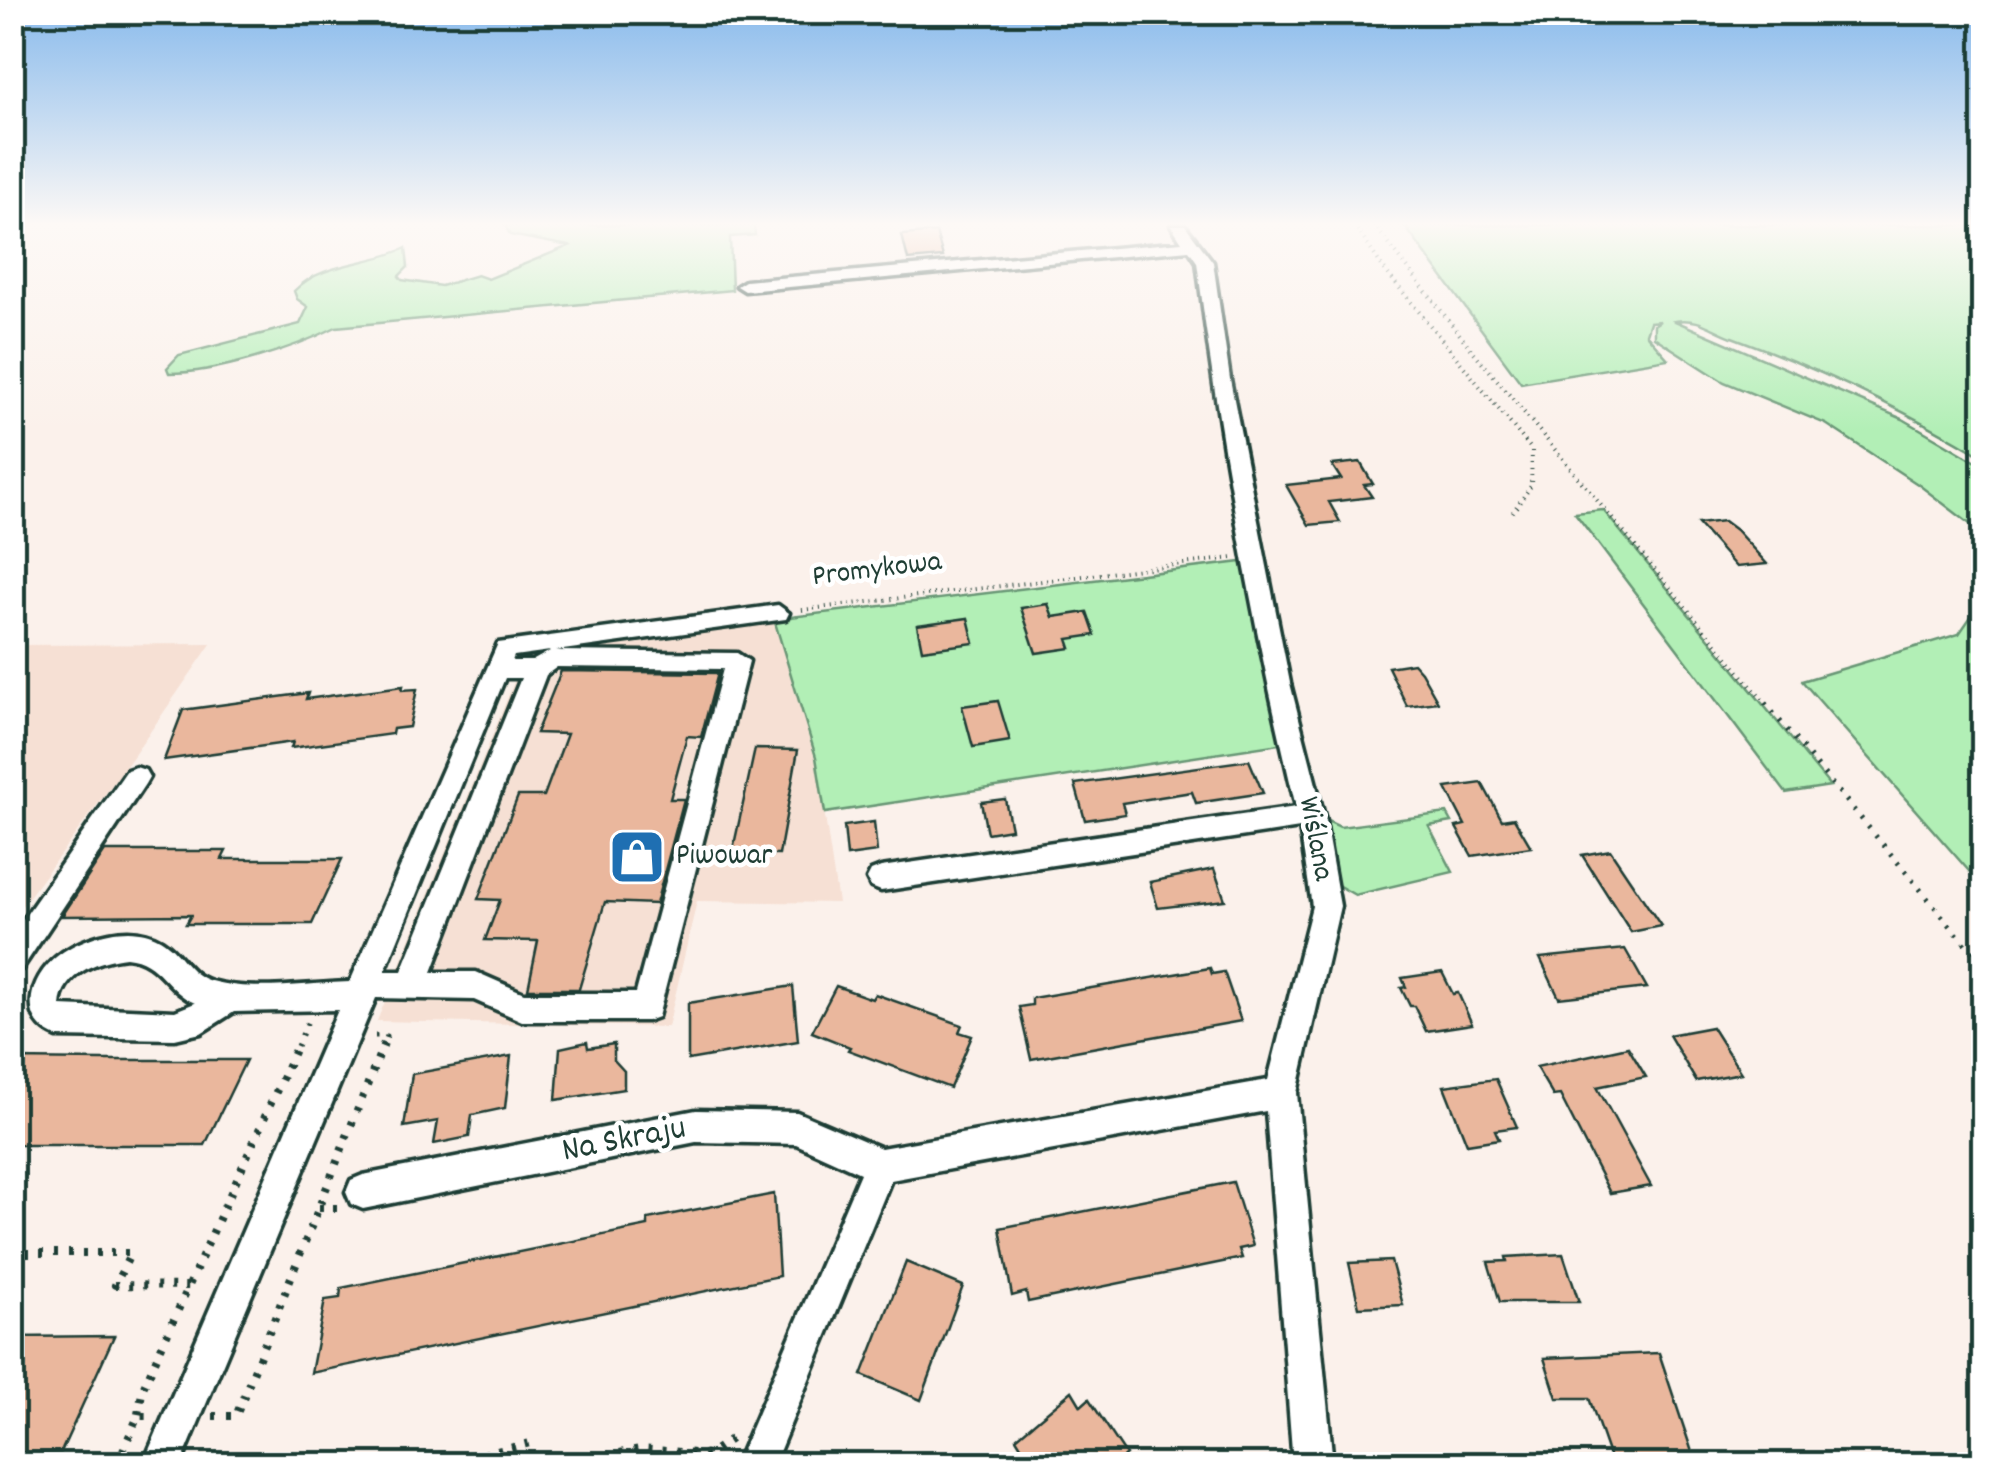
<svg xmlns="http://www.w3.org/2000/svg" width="1996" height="1477" viewBox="0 0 1996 1477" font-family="Dekko,sans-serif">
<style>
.built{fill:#f6e0d4}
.green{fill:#b2efb6;stroke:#689675;stroke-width:2.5}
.building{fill:#eab79d;stroke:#1f3d34;stroke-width:2.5}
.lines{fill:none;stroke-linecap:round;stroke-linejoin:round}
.minor-casing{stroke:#1f3d34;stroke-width:7}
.path-far2{stroke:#1f3d34;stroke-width:4;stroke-dasharray:1 5;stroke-linecap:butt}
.path-far1{stroke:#1f3d34;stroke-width:5;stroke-dasharray:2.5 9;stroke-linecap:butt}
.path{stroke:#1f3d34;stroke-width:8;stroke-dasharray:4 10;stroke-linecap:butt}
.minor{fill:#fff;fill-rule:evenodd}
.labels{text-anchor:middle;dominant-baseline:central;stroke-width:9;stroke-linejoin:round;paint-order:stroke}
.street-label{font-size:30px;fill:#1f3d34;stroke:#fff}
.poi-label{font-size:30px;fill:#1f3d34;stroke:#fff;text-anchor:start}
.near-street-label{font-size:35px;fill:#1f3d34;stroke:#fff}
</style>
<rect width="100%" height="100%" fill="#fbf1eb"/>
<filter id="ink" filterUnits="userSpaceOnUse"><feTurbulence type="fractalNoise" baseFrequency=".01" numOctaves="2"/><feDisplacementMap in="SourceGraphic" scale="20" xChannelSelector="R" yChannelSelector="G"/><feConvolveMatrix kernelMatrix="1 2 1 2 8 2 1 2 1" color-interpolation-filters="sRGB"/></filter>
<g filter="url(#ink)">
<g class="built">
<polygon points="774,619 816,757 838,903 697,901 668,1027 377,1021 526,652"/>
<polygon points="211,644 132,758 13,918 13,645"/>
</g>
<g class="green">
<path d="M505 225H754L755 235 730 237 732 290 336 327C293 349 217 373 169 373L167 368 179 355 300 324 308 307 297 299 294 291C321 262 371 265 406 248L408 267 399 276 402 280 441 286 477 275 488 279 569 246 510 235Z"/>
<path d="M1404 225H1983V457C1902 408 1822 370 1732 337 1710 329 1699 317 1675 321L1903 419 1983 466V534L1919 485 1826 424 1724 382 1654 337V325L1660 321 1650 322 1646 334 1668 359 1521 383Z"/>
<polygon points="1603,510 1830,786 1786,793 1575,513"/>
<polygon points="1250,561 1286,743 825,813 816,757 774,619"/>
<polygon points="1983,599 1983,887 1802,681 1959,634"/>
<polygon points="1447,813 1452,822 1429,826 1453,872 1355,895 1334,883 1323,819 1340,827"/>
</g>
<g class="building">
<polygon points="936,232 943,257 908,260 902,235"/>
<polygon points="1360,462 1373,484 1364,485 1372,497 1329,502 1340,522 1309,525 1286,485 1341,479 1332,465"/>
<polygon points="1724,521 1736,530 1767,564 1736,567 1698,524"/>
<polygon points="1048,604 1053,617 1087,612 1095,635 1068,639 1071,648 1036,653 1021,608"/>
<polygon points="968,618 974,643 922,650 917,625"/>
<polygon points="1413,663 1421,672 1438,702 1407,706 1388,667"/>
<polygon points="561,671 718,673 701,737 687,736 670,799 684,799 656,904 605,902 579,989 528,989 538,941 485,940 500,900 478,899 518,796 544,796 567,734 536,733"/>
<polygon points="403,686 402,690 417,689 409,727 393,729 392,734 291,748 293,742 164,760 183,710 308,693 306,699"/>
<polygon points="998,701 1010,741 973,747 962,706"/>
<polygon points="755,749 798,750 779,855 732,854"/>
<polygon points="1249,760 1263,793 1196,803 1192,792 1122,803 1125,814 1085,820 1075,784"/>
<polygon points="1482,783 1502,820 1514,818 1531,847 1472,856 1456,827 1465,825 1446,788"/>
<polygon points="1005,799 1011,829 987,833 981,802"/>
<polygon points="874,822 877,852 847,856 844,826"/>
<polygon points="1610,850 1661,926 1631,932 1582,855"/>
<polygon points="105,851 226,851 222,859 342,859 312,924 186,924 191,915 62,916"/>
<polygon points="1214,869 1225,900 1158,908 1150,882"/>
<polygon points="1625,949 1647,988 1559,998 1540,958"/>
<polygon points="1210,968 1212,974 1224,972 1241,1021 1031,1059 1019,1007 1032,1005 1032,998"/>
<polygon points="1442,972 1453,994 1458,993 1472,1024 1426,1031 1414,1006 1410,1006 1401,988 1406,987 1402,978"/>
<polygon points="793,986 798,1041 688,1060 688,1003"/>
<polygon points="836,986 872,999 875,994 962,1025 959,1032 972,1036 950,1088 848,1050 850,1047 812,1032"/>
<polygon points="1712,1027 1741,1073 1696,1081 1669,1035"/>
<polygon points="587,1042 588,1048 614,1044 614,1060 624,1071 624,1089 556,1100 560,1048"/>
<polygon points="1628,1047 1646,1077 1597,1087 1651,1186 1610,1193 1560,1095 1553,1096 1536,1067"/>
<polygon points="511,1056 505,1108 472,1115 469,1137 434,1144 438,1121 404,1127 412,1074"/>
<polygon points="12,1059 103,1060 246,1060 205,1145 12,1145"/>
<polygon points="1496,1079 1517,1127 1495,1130 1499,1139 1467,1144 1444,1086"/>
<polygon points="1233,1182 1253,1246 1239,1249 1242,1258 1028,1302 1026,1292 1012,1296 1000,1228"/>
<polygon points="774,1194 779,1276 311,1373 325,1300 340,1298 341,1288 648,1226 648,1219"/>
<polygon points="1563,1254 1579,1302 1500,1302 1488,1262 1507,1261 1506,1257"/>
<polygon points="1391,1261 1403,1305 1359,1307 1349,1263"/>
<polygon points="906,1262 963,1286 921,1400 862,1375"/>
<polygon points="114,1336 61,1452 12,1453 12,1337"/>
<polygon points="1659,1353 1696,1464 1612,1464 1589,1398 1557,1398 1544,1358"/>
<polygon points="1072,1391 1081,1406 1089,1399 1126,1455 1116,1464 1032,1464 1016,1438"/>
</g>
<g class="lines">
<g class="minor-casing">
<g id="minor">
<path d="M1171 225H1185L1213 262 1230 379 1290 683 1324 816 1340 906 1297 1093 1333 1464H1293L1266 1111 891 1180 774 1464H736L860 1173 796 1144 696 1142 363 1209 351 1204 346 1192 351 1180 363 1175 696 1110 797 1112 881 1148 1268 1080 1312 906 1300 828 881 891 871 887 867 879 871 871 881 867 1296 807C1253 628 1220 445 1197 262L1189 250 745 291 737 286 745 281 1182 242Z"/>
<path d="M778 605 789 613 786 619 556 651 737 653 749 661 658 1017 647 1021H522L474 1000 376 998 181 1464H143L338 1010 234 1012 201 1033 175 1039 57 1037C18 1022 29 979 56 957 75 942 104 931 128 931 179 932 179 972 211 981 254 993 306 983 350 982L498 643ZM550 651 532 661H512L514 656ZM557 667 723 669 636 993H524L476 972H432L546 675ZM505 678H521L402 971H385ZM126 957C160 960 166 991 195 1003L175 1011 60 1006C62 974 98 960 126 957Z"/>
<polygon points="136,767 145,770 149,777 145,784 22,969 12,973 12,935 127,770"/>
</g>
</g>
<g class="path-far2">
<polyline points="1354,225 1384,269 1532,450 1531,486 1510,516"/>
<polyline points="1374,225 1468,345 1767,705"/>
<polyline points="802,610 1233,558"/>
</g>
<g class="path-far1">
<polyline points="1765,703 1984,966"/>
<polyline points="375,1036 387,1036 383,1046"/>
<polyline points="297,1046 308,1021"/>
</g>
<g class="path">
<polyline points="319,1208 341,1208"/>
<polyline points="12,1253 131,1253 115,1285 189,1286"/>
<polyline points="138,1414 143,1388 298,1043"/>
<polyline points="213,1416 236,1416 384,1043"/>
<polyline points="12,1464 118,1464"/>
<polyline points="117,1464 138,1416 152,1416"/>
<polyline points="443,1464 530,1443 530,1464"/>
<polyline points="565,1464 639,1449 709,1454 731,1439"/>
</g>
<use href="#minor" class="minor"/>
</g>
</g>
<linearGradient id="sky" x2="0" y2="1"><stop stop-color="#88baec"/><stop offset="0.52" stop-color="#fdf9f6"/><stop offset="1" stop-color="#fdf9f6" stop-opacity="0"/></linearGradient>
<rect width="1996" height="431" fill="url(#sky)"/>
<defs>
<g id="shop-square" transform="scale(2.875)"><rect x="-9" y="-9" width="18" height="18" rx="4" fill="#1f6fb2" stroke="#fff"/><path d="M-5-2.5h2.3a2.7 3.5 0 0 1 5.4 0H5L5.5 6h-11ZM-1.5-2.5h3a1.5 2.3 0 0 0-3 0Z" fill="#fff"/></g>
</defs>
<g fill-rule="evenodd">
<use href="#shop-square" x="637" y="857"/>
</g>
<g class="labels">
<g class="street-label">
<text transform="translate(877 571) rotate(-7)">Promykowa</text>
<text transform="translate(1314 839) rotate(79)">Wiślana</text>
</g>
<g class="poi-label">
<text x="676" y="857">Piwowar</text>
</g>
<g class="near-street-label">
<text transform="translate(624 1141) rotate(-11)">Na Skraju</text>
</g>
</g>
<rect width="1996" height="1477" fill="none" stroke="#fff" stroke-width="50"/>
<rect x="25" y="25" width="1946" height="1427" fill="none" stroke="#1f3d34" stroke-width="4" filter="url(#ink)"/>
</svg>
